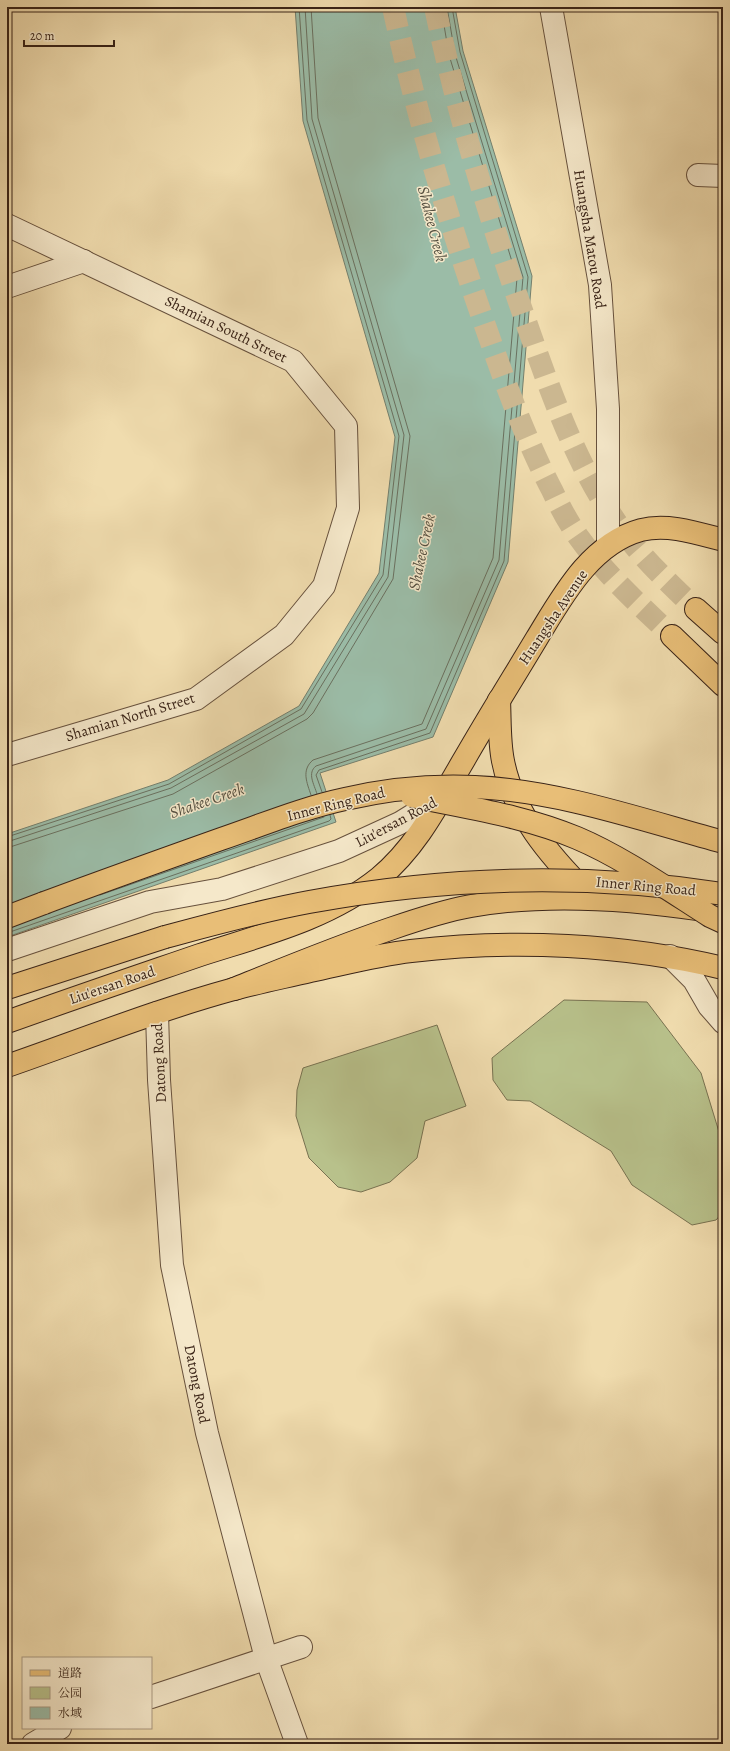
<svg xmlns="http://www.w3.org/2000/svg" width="730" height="1751" viewBox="0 0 730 1751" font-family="Alegreya,'Noto Serif SC',serif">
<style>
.green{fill:#b8c18b;stroke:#787251}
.water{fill:#9bbca7;stroke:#747f6d}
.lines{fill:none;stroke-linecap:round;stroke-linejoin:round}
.shore{stroke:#6a705f;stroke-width:1}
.highway-tunnel{stroke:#cbb790;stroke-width:22;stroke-dasharray:22 11;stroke-linecap:butt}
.minor-casing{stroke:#67513d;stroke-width:24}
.major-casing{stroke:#392317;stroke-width:24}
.highway-casing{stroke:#392317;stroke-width:24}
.minor{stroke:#f5e8ca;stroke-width:22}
.major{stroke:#e8be77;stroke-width:22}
.highway{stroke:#e8be77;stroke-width:22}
.highway-bridge-casing{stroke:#392317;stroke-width:24;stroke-linecap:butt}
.highway-bridge{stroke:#e8be77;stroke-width:22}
.labels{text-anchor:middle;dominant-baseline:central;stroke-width:3;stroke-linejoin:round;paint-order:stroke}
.street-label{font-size:15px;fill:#392317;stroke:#f5e8ca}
.water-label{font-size:16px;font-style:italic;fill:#565142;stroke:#f5e8ca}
</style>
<rect width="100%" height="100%" fill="#f0dcae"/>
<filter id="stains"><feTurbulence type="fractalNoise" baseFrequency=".005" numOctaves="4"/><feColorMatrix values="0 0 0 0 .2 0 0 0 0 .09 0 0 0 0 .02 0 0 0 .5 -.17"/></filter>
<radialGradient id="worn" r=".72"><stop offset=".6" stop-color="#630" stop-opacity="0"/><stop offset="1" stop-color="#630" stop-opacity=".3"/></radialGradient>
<g class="green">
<polygon points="564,1000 647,1002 701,1073 723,1145 723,1212 716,1220 692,1225 632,1185 611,1151 530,1101 507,1100 493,1080 492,1058"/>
<polygon points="437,1025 466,1106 425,1121 417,1158 390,1182 361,1192 338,1187 309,1158 296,1116 297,1090 303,1068"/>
</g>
<polygon class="water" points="295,7 455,7 463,51 532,276 508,562 433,737 320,773 336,822 7,937 7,834 168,780 299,706 379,573 395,437 303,121"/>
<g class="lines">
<g class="shore">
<polyline points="322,792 316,775 319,770 430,733 504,561 528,277 460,52 452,7"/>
<path d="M317 794C314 784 307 773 316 766L426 729 499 560 523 277 455 54 447 7"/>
<path d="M311 795C307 783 301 770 313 760L422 724 493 558 517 278 449 55 441 7"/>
<polyline points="7,837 169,784 301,709 383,575 399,436 307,120 299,7"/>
<polyline points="7,842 171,788 304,714 388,577 404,435 312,119 305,7"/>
<polyline points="7,848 173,794 307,719 313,713 393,579 410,436 318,118 311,7"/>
<polyline points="100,895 324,817"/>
<polyline points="7,933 329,821 331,819 330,815"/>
</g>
<g class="highway-tunnel">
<path d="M393 7C418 123 453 236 493 348 510 396 528 444 552 490 560 507 569 524 580 539 606 575 640 605 672 636"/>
<path d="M435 7C457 113 489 217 525 319 550 390 575 464 619 526 641 557 669 583 696 609"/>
</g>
<g class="minor-casing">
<g id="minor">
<polyline points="551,7 600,285 608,409 608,545"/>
<polyline points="698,175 723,176"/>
<polyline points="7,225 293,361 346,426 348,508 324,586 284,635 196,699 7,755"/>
<polyline points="7,287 84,261"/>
<polyline points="7,950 150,902 222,889 339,851 400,823 442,797"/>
<polyline points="670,956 694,980 709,1006 723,1022"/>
<polyline points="157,1013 159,1080 172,1265 207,1433 266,1658 297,1744"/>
<polyline points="151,1697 301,1647"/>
<polyline points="33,1744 60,1728"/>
</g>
</g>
<g class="major-casing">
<g id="major">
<path d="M7 1022C71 999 136 977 200 955 262 935 328 919 379 878 418 846 440 800 465 758 488 718 513 678 537 638 562 597 590 544 641 530 667 523 697 533 723 540"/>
<path d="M7 1066C82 1040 157 1010 234 989 259 982 285 977 310 971 343 964 377 955 411 951 513 939 623 944 723 968"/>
</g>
</g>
<g class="highway-casing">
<g id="highway">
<polyline points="696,609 723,633"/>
<polyline points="672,636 723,685"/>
<path d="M499 700C500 720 499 741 503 761 513 813 550 856 586 892"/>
<polyline points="7,917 44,903"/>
<polyline points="7,988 165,937"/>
<path d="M234 989C286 968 337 947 390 929 416 920 443 911 471 906 543 893 631 899 704 910"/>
</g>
</g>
<use href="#minor" class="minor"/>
<use href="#major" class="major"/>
<use href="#highway" class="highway"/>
<g class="highway-bridge-casing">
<g id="highway-bridge">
<path d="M412 796C468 808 525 816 577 838 622 857 669 890 710 916L723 922"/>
<path d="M44 903C103 881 162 860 221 839 262 825 303 808 345 799 388 789 431 785 475 787 560 791 642 820 723 842"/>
<path d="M165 937C213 924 260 911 309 902 445 877 586 873 723 894"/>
</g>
</g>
<use href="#highway-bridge" class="highway-bridge"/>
</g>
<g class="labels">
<g class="street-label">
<text transform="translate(590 239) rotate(81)">Huangsha Matou Road</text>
<text transform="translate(226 329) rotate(26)">Shamian South Street</text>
<text transform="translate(553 617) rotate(-56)">Huangsha Avenue</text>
<text transform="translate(130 717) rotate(-17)">Shamian North Street</text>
<text transform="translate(336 804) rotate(-14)">Inner Ring Road</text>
<text transform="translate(396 822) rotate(-28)">Liu'ersan Road</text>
<text transform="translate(646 886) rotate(5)">Inner Ring Road</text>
<text transform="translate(112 985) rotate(-19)">Liu'ersan Road</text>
<text transform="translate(159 1063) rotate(-93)">Datong Road</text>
<text transform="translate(197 1384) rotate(79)">Datong Road</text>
</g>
<g class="water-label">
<text transform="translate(432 224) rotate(76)">Shakee Creek</text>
<text transform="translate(422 552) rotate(-78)">Shakee Creek</text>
<text transform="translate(207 801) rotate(-19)">Shakee Creek</text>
</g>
</g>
<rect width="730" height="1751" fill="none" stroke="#f0dcae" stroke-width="24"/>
<rect x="8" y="8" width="714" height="1735" fill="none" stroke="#392317" stroke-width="2"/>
<rect x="12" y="12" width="706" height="1727" fill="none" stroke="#392317"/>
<rect x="22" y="1657" width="130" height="72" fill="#f5e8ca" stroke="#aa9982"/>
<rect x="30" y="1670" width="20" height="6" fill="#e8be77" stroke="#aa9982"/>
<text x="58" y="1677" font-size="12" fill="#392317">道路</text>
<rect x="30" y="1687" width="20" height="12" fill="#b8c18b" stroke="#aa9982"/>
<text x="58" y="1697" font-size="12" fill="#392317">公园</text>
<rect x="30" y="1707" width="20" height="12" fill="#9bbca7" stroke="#aa9982"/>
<text x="58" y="1717" font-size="12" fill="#392317">水域</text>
<path d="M24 40v6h90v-6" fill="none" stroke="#392317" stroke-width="2"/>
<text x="30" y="40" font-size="12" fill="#392317" stroke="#f5e8ca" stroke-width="3" paint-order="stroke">20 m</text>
<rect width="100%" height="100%" filter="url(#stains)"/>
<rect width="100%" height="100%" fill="url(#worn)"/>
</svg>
